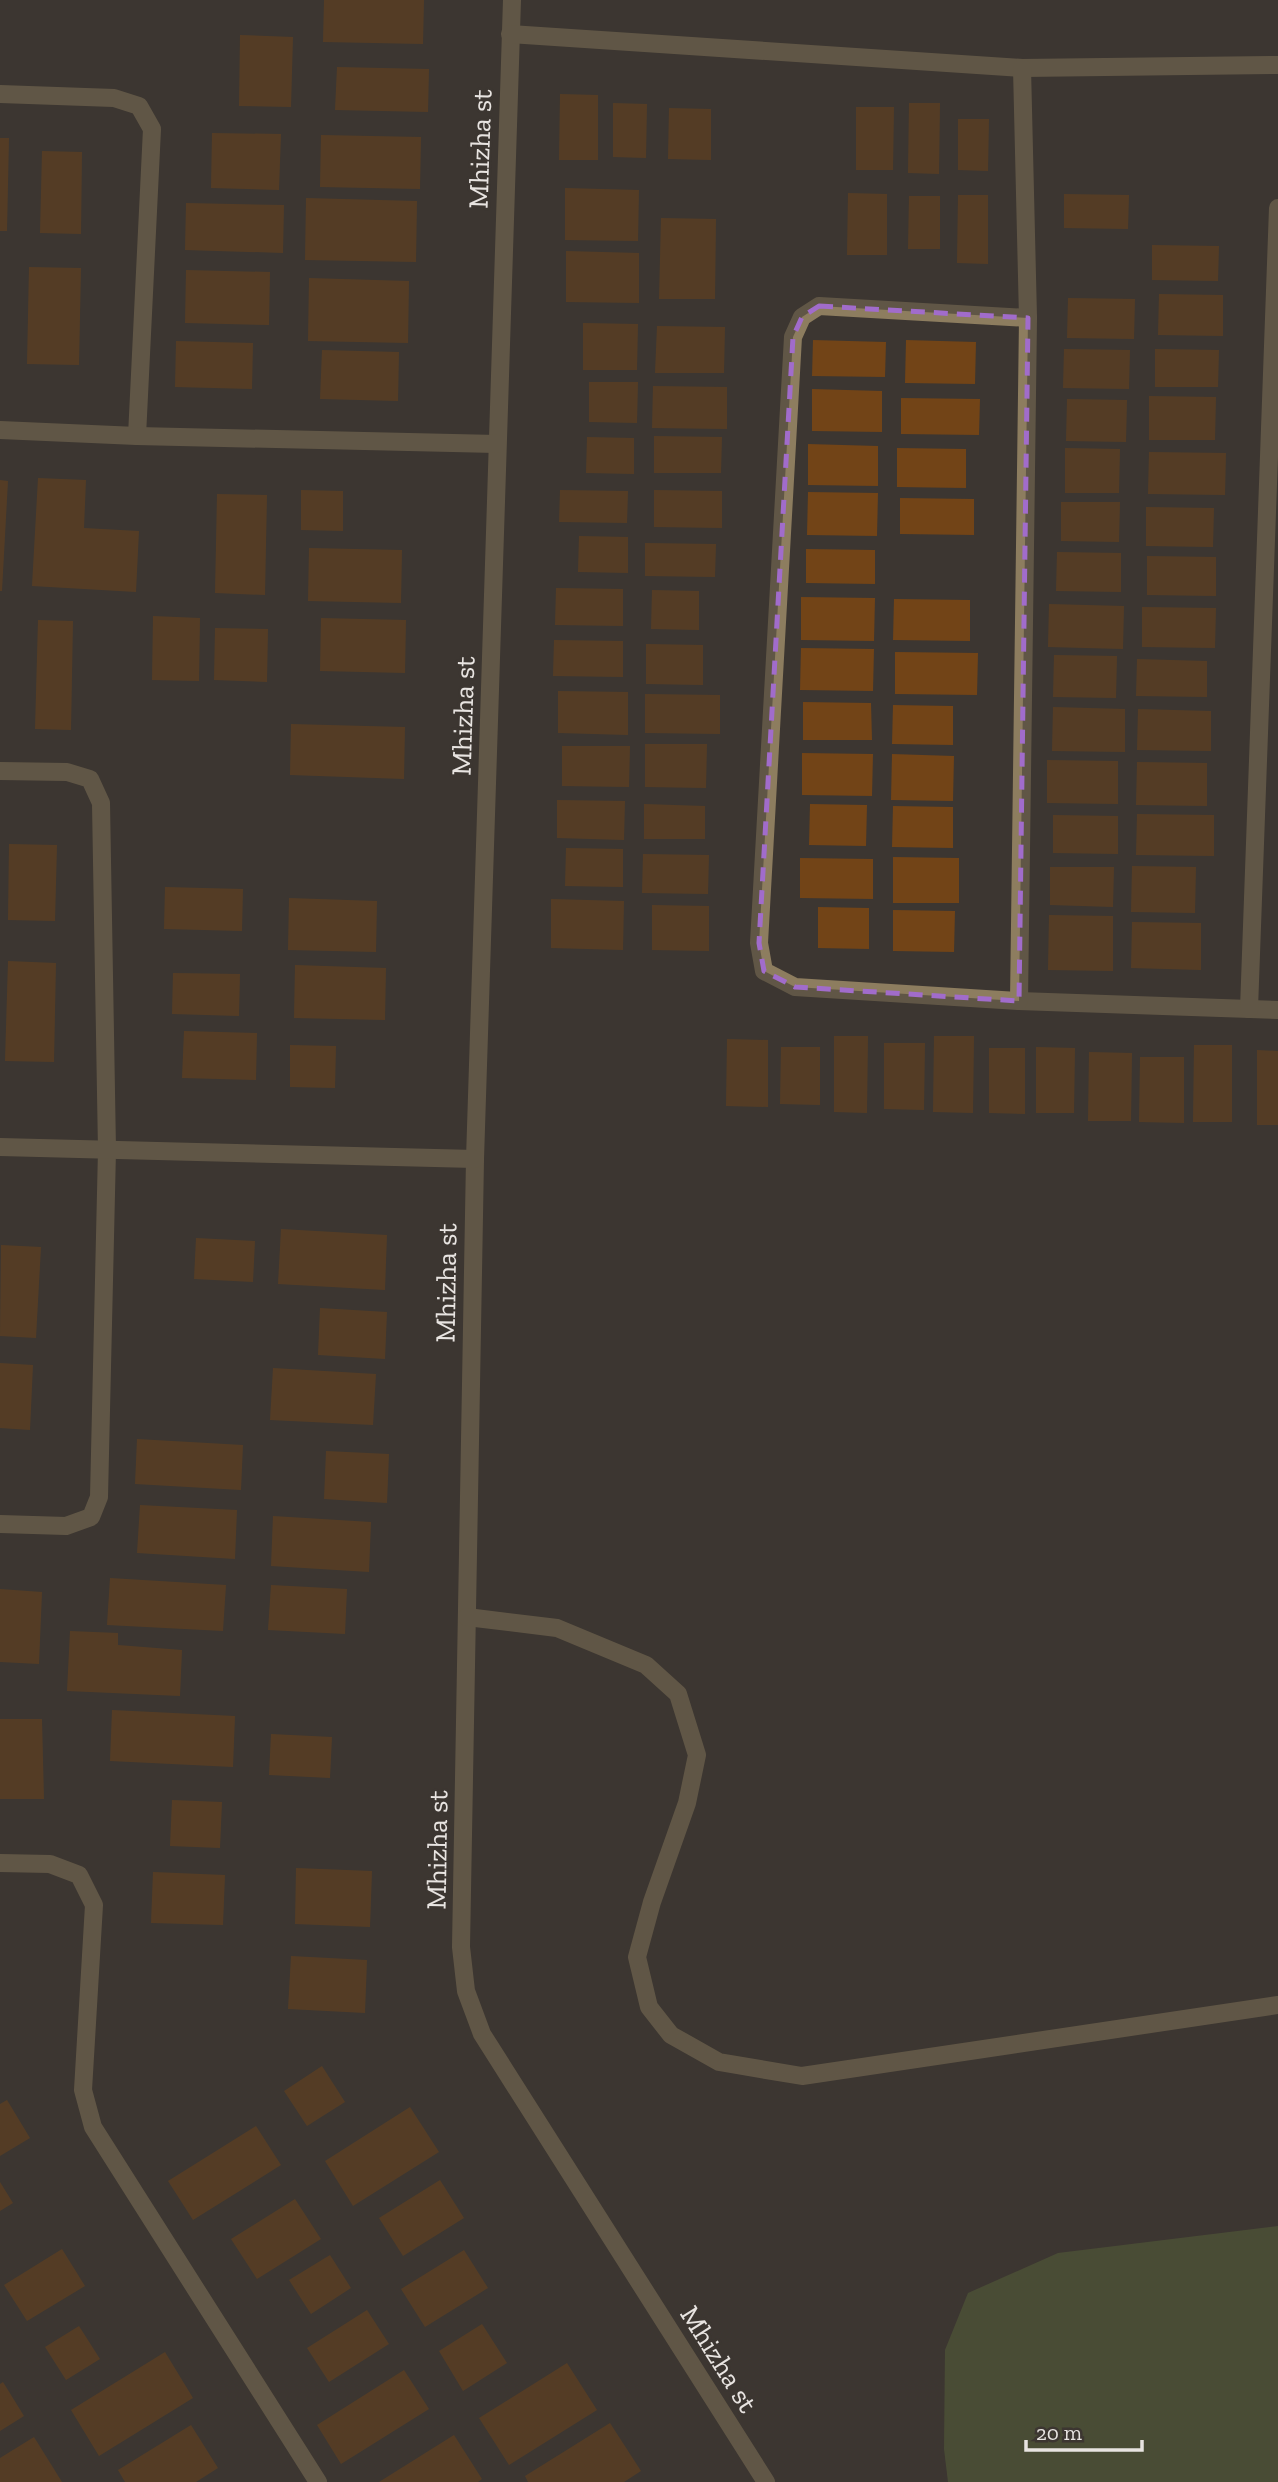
<svg xmlns="http://www.w3.org/2000/svg" width="1278" height="2482" viewBox="0 0 1278 2482" font-family="'Zilla Slab',serif">
<style>
.green{fill:#5a673b}
.building{fill:#724417}
.lines{fill:none;stroke-linecap:round;stroke-linejoin:round}
.minor{stroke:#8d7d5f;stroke-width:18}
.marked{fill:none;stroke:#a16ccb;stroke-width:5;stroke-dasharray:14 9;stroke-linejoin:round}
.labels{text-anchor:middle;dominant-baseline:central;stroke-width:5;stroke-linejoin:round;paint-order:stroke}
.street-label{font-size:28px;fill:#e8e4e1;stroke:#3c3631}
</style>
<rect width="100%" height="100%" fill="#3c3631"/>
<polygon class="green" points="1278,2226 1278,2482 948,2482 944,2449 945,2350 968,2293 1058,2253"/>
<g class="building">
<polygon points="324,0 424,0 423,44 323,42"/>
<polygon points="240,35 293,37 291,107 239,106"/>
<polygon points="337,67 429,69 428,112 335,110"/>
<polygon points="560,94 598,95 598,160 559,160"/>
<polygon points="613,103 647,104 646,158 613,157"/>
<polygon points="909,103 940,103 939,174 908,173"/>
<polygon points="856,107 894,107 893,170 856,170"/>
<polygon points="669,108 711,109 711,160 668,159"/>
<polygon points="958,119 989,119 988,171 958,170"/>
<polygon points="212,133 281,134 279,190 211,188"/>
<polygon points="321,135 421,137 420,189 320,187"/>
<polygon points="0,138 9,138 7,231 0,231"/>
<polygon points="42,151 82,152 81,234 40,233"/>
<polygon points="565,188 639,190 638,241 565,240"/>
<polygon points="848,193 887,194 887,255 847,255"/>
<polygon points="1064,194 1129,195 1128,229 1064,228"/>
<polygon points="958,195 988,195 988,264 957,263"/>
<polygon points="909,196 940,196 940,249 908,249"/>
<polygon points="306,198 417,201 416,262 305,260"/>
<polygon points="186,203 284,205 283,253 185,250"/>
<polygon points="661,218 716,219 715,299 659,299"/>
<polygon points="1152,245 1219,246 1218,281 1152,280"/>
<polygon points="566,251 639,253 639,303 566,302"/>
<polygon points="29,267 81,268 79,365 27,364"/>
<polygon points="186,270 270,272 269,325 185,323"/>
<polygon points="309,278 409,281 408,343 308,341"/>
<polygon points="1159,294 1223,295 1223,336 1158,335"/>
<polygon points="1068,298 1135,299 1134,339 1067,338"/>
<polygon points="583,323 638,324 637,370 583,370"/>
<polygon points="657,326 725,327 724,373 655,373"/>
<polygon points="813,340 886,342 885,377 812,376"/>
<polygon points="906,340 976,342 975,384 905,383"/>
<polygon points="176,341 253,343 252,389 175,387"/>
<polygon points="1064,349 1130,350 1129,389 1063,388"/>
<polygon points="1155,349 1219,350 1218,387 1155,387"/>
<polygon points="322,350 399,352 398,401 320,399"/>
<polygon points="589,382 638,382 637,423 589,422"/>
<polygon points="653,386 727,387 727,429 652,428"/>
<polygon points="812,389 882,391 882,432 812,431"/>
<polygon points="1149,396 1216,397 1215,440 1149,440"/>
<polygon points="901,398 980,399 979,435 901,434"/>
<polygon points="1067,399 1127,400 1126,442 1066,441"/>
<polygon points="654,436 722,437 721,473 654,473"/>
<polygon points="587,437 634,438 634,474 586,473"/>
<polygon points="808,444 878,446 878,486 808,485"/>
<polygon points="897,448 966,449 966,488 897,487"/>
<polygon points="1065,448 1120,449 1119,493 1065,493"/>
<polygon points="1149,452 1226,453 1225,495 1148,494"/>
<polygon points="38,478 86,480 84,528 139,531 136,592 32,586"/>
<polygon points="0,480 8,481 2,591 0,591"/>
<polygon points="301,490 343,491 343,531 301,530"/>
<polygon points="560,490 628,491 627,523 559,522"/>
<polygon points="654,490 722,491 722,528 654,527"/>
<polygon points="808,492 878,493 877,536 807,535"/>
<polygon points="217,494 267,495 265,595 215,593"/>
<polygon points="900,498 974,499 974,535 900,534"/>
<polygon points="1061,502 1120,502 1119,542 1061,541"/>
<polygon points="1146,507 1214,508 1213,547 1146,546"/>
<polygon points="579,536 628,537 628,573 578,572"/>
<polygon points="645,543 716,544 715,577 645,576"/>
<polygon points="309,548 402,550 401,603 308,601"/>
<polygon points="806,549 875,550 875,584 806,583"/>
<polygon points="1057,552 1121,553 1121,592 1056,591"/>
<polygon points="1147,556 1216,557 1216,596 1147,595"/>
<polygon points="556,588 623,589 623,626 555,625"/>
<polygon points="652,590 699,591 699,630 651,629"/>
<polygon points="801,597 875,598 874,641 801,640"/>
<polygon points="894,599 970,600 970,641 893,640"/>
<polygon points="1049,604 1124,606 1123,649 1048,647"/>
<polygon points="1142,607 1216,608 1215,648 1142,647"/>
<polygon points="153,616 200,618 199,681 152,680"/>
<polygon points="321,618 406,620 405,673 320,671"/>
<polygon points="38,620 73,621 71,730 35,729"/>
<polygon points="215,628 268,629 267,682 214,680"/>
<polygon points="554,640 623,641 623,677 553,676"/>
<polygon points="646,644 703,645 703,685 646,684"/>
<polygon points="801,648 874,649 873,691 800,690"/>
<polygon points="895,652 978,653 977,695 895,694"/>
<polygon points="1054,655 1117,656 1116,698 1053,697"/>
<polygon points="1137,659 1207,661 1207,697 1136,696"/>
<polygon points="558,691 628,692 628,735 558,733"/>
<polygon points="645,694 720,695 720,734 645,733"/>
<polygon points="803,702 871,703 872,740 803,740"/>
<polygon points="893,705 953,706 953,745 892,744"/>
<polygon points="1053,707 1125,709 1125,752 1052,751"/>
<polygon points="1138,709 1211,711 1211,751 1137,750"/>
<polygon points="291,724 405,727 404,779 290,775"/>
<polygon points="645,744 707,744 706,788 645,787"/>
<polygon points="562,746 630,746 629,787 562,786"/>
<polygon points="802,753 873,754 872,796 802,795"/>
<polygon points="892,754 954,756 953,801 891,800"/>
<polygon points="1047,760 1118,761 1118,804 1047,803"/>
<polygon points="1137,762 1207,763 1207,806 1136,805"/>
<polygon points="557,800 625,801 624,840 557,838"/>
<polygon points="644,804 705,806 705,839 644,839"/>
<polygon points="810,804 867,805 866,846 809,845"/>
<polygon points="893,806 953,807 953,848 892,847"/>
<polygon points="1137,814 1214,815 1214,856 1136,855"/>
<polygon points="1053,815 1118,816 1118,854 1053,853"/>
<polygon points="9,844 57,845 55,921 8,920"/>
<polygon points="566,848 623,849 623,887 565,886"/>
<polygon points="643,854 709,855 708,894 642,893"/>
<polygon points="893,857 959,858 959,903 893,903"/>
<polygon points="800,858 873,859 873,899 800,898"/>
<polygon points="1132,866 1196,867 1195,913 1131,912"/>
<polygon points="1050,867 1114,867 1113,907 1050,905"/>
<polygon points="165,887 243,889 242,931 164,929"/>
<polygon points="289,898 377,901 376,952 288,950"/>
<polygon points="551,899 624,901 623,950 551,948"/>
<polygon points="652,905 709,906 709,951 652,950"/>
<polygon points="818,907 869,908 869,949 818,948"/>
<polygon points="893,910 955,911 954,952 893,951"/>
<polygon points="1049,915 1113,916 1113,971 1048,970"/>
<polygon points="1132,922 1201,923 1201,970 1131,968"/>
<polygon points="8,961 56,963 54,1062 5,1061"/>
<polygon points="295,965 386,968 385,1020 294,1018"/>
<polygon points="173,973 240,974 239,1016 172,1014"/>
<polygon points="184,1031 257,1033 256,1080 182,1078"/>
<polygon points="834,1036 868,1036 867,1113 834,1112"/>
<polygon points="934,1036 974,1036 973,1113 933,1112"/>
<polygon points="727,1039 768,1040 768,1107 726,1106"/>
<polygon points="884,1043 925,1043 924,1110 884,1109"/>
<polygon points="290,1045 336,1046 335,1088 290,1087"/>
<polygon points="1194,1045 1232,1045 1232,1122 1193,1122"/>
<polygon points="781,1047 820,1047 820,1105 780,1104"/>
<polygon points="1036,1047 1075,1048 1074,1113 1036,1113"/>
<polygon points="989,1048 1025,1048 1025,1114 989,1113"/>
<polygon points="1257,1050 1278,1051 1278,1125 1257,1125"/>
<polygon points="1089,1052 1132,1053 1131,1121 1088,1121"/>
<polygon points="1140,1057 1184,1057 1184,1123 1139,1122"/>
<polygon points="281,1229 387,1235 385,1290 278,1284"/>
<polygon points="196,1238 255,1241 253,1282 194,1279"/>
<polygon points="1,1245 41,1247 36,1338 0,1336"/>
<polygon points="320,1308 387,1312 385,1359 318,1355"/>
<polygon points="0,1363 33,1365 30,1430 0,1428"/>
<polygon points="273,1368 376,1374 373,1425 270,1420"/>
<polygon points="137,1439 243,1445 241,1490 135,1484"/>
<polygon points="326,1451 389,1454 387,1503 324,1499"/>
<polygon points="140,1505 237,1510 235,1559 137,1553"/>
<polygon points="273,1516 371,1522 369,1572 271,1566"/>
<polygon points="110,1578 226,1585 223,1631 107,1625"/>
<polygon points="271,1585 347,1589 345,1634 268,1630"/>
<polygon points="0,1589 42,1592 39,1664 0,1662"/>
<polygon points="70,1631 118,1633 118,1645 182,1650 180,1696 67,1691"/>
<polygon points="112,1710 235,1716 233,1767 110,1761"/>
<polygon points="0,1719 42,1719 44,1799 0,1799"/>
<polygon points="271,1734 332,1737 330,1778 269,1775"/>
<polygon points="172,1800 222,1802 220,1848 170,1846"/>
<polygon points="296,1868 372,1871 370,1927 295,1924"/>
<polygon points="153,1872 225,1875 223,1925 151,1923"/>
<polygon points="291,1956 367,1960 365,2013 288,2009"/>
<polygon points="322,2066 345,2102 307,2126 284,2091"/>
<polygon points="7,2100 30,2138 0,2156 0,2104"/>
<polygon points="410,2107 439,2152 353,2206 325,2161"/>
<polygon points="256,2126 281,2165 193,2220 168,2181"/>
<polygon points="440,2180 464,2218 403,2256 379,2218"/>
<polygon points="0,2182 13,2203 0,2211"/>
<polygon points="295,2199 321,2239 257,2279 231,2239"/>
<polygon points="62,2249 85,2286 27,2321 4,2285"/>
<polygon points="464,2250 488,2288 425,2327 401,2289"/>
<polygon points="330,2255 351,2288 311,2314 289,2280"/>
<polygon points="367,2310 389,2344 329,2382 307,2348"/>
<polygon points="482,2324 507,2363 463,2391 439,2351"/>
<polygon points="79,2326 100,2359 66,2380 45,2347"/>
<polygon points="165,2352 193,2398 99,2456 71,2410"/>
<polygon points="567,2363 597,2410 509,2465 479,2418"/>
<polygon points="404,2370 429,2409 341,2464 317,2425"/>
<polygon points="3,2382 24,2416 0,2431 0,2384"/>
<polygon points="610,2423 641,2471 624,2482 528,2482 525,2476"/>
<polygon points="191,2425 218,2468 196,2482 125,2482 118,2470"/>
<polygon points="454,2435 482,2479 478,2482 379,2482"/>
<polygon points="34,2437 62,2482 0,2482 0,2458"/>
</g>
<g class="lines">
<g class="minor">
<polyline points="512,0 475,1159 461,1947 466,1991 482,2034 766,2482"/>
<polyline points="510,34 1022,68 1278,65"/>
<polyline points="0,94 114,98 139,106 152,129 137,436"/>
<polyline points="1028,318 819,306 802,317 793,337 759,943 764,971 795,987 1019,1001 1278,1010"/>
<polyline points="0,430 137,436 497,444"/>
<polyline points="0,771 67,772 90,779 101,803 107,1150 99,1497 91,1517 66,1526 0,1524"/>
<polyline points="1019,1001 1028,318 1022,68"/>
<polyline points="1249,1009 1278,208"/>
<polyline points="0,1147 475,1159"/>
<polyline points="467,1617 557,1628 646,1665 678,1694 697,1755 687,1803 652,1902 637,1957 649,2007 671,2035 719,2062 802,2076 1278,2005"/>
<polyline points="0,1863 50,1864 79,1875 94,1905 83,2090 93,2127 318,2482"/>
</g>
</g>
<path d="M0 0H1278V2482H0ZM819 306 1028 318 1019 1001 795 987 764 971 759 943 793 337 802 317Z" fill="#3c3631" fill-opacity=".55" fill-rule="evenodd"/>
<path class="marked" d="M819 306 1028 318 1019 1001 795 987 764 971 759 943 793 337 802 317Z"/>
<g class="labels">
<g class="street-label">
<text transform="translate(480 149) rotate(-88)">Mhizha st</text>
<text transform="translate(463 716) rotate(-88)">Mhizha st</text>
<text transform="translate(446 1283) rotate(-89)">Mhizha st</text>
<text transform="translate(437 1850) rotate(-89)">Mhizha st</text>
<text transform="translate(719 2359) rotate(58)">Mhizha st</text>
</g>
</g>
<path d="M1026 2440v10h116v-10" fill="none" stroke="#e8e4e1" stroke-width="3.5"/>
<text x="1036" y="2440" font-size="21" fill="#e8e4e1" stroke="#3c3631" stroke-width="5" paint-order="stroke">20 m</text>
</svg>
